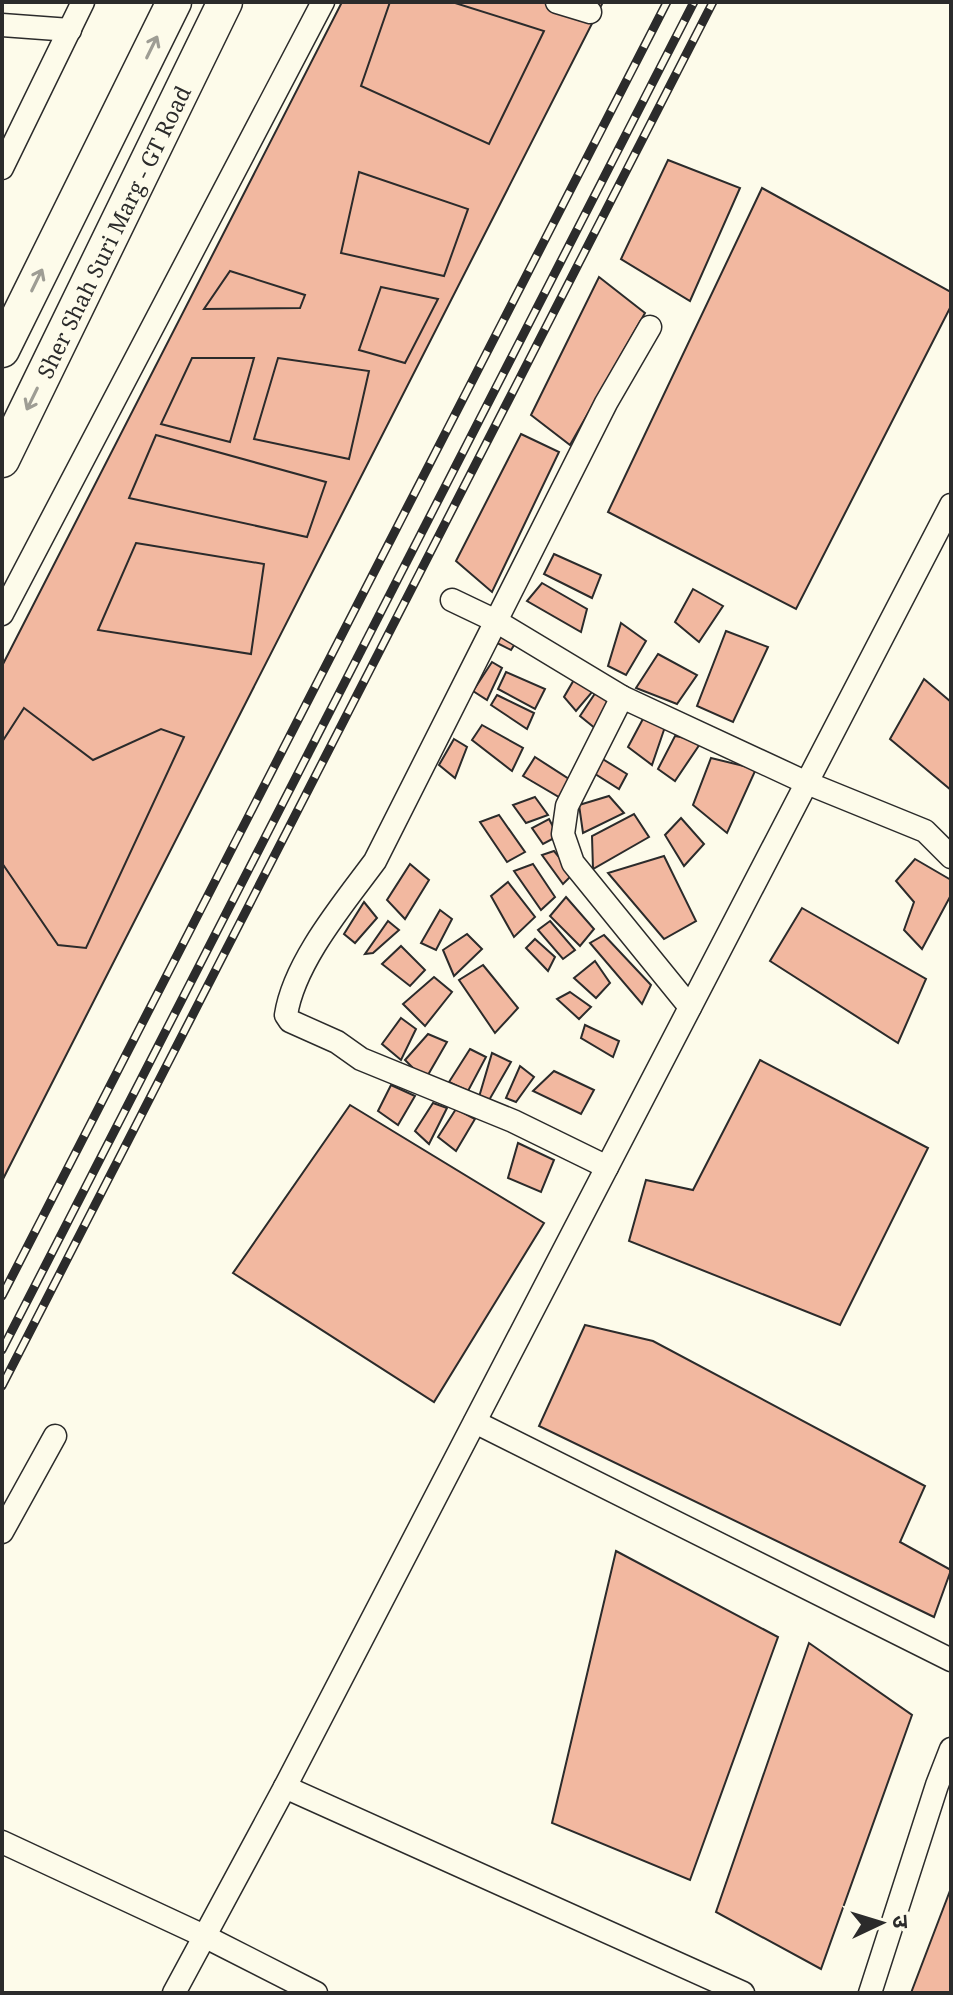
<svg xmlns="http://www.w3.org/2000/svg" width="953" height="1995" viewBox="0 0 953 1995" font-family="'Noto Serif','Noto Sans Devanagari',serif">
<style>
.building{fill:#f2b8a0;stroke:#2b2b2b;stroke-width:2}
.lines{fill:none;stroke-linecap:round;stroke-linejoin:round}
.minor-casing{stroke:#2b2b2b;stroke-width:25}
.primary-casing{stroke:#2b2b2b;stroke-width:37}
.minor{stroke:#fdfbea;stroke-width:22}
.primary{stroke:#fdfbea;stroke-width:34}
.rail-casing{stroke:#2b2b2b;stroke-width:9}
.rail{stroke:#fdfbea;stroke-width:6;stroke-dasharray:18;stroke-linecap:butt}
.oneway{stroke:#9e9d94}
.labels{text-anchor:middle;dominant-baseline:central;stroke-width:6;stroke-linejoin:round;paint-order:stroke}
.street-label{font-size:22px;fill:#2b2b2b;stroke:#fdfbea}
</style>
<rect width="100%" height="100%" fill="#fdfbea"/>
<g class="building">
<polygon points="342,2 603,2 2,1181 2,666"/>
<polygon points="390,2 452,2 544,31 489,144 361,86"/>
<polygon points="668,160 740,188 690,301 621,259"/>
<polygon points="359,172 468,209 444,276 341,253"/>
<polygon points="762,188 951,292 951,306 796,609 608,512"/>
<polygon points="230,271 305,295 300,308 204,309"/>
<polygon points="599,277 645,313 570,445 531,415"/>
<polygon points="381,287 438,299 405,363 359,350"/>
<polygon points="192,358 254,358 230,442 161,424"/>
<polygon points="278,358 369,371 349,459 254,439"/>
<polygon points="521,434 559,452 492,592 456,561"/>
<polygon points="156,435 326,482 307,537 129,498"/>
<polygon points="136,543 264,564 251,654 98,630"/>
<polygon points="554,554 601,575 592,598 544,574"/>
<polygon points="542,583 587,609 581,632 527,601"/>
<polygon points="693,589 723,606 699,642 675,622"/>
<polygon points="621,623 646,641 626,675 608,666"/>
<polygon points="503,630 518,639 511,650 497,643"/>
<polygon points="726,631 768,647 733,722 697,706"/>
<polygon points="658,654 697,675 677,704 636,688"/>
<polygon points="492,662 502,668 487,700 473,691"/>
<polygon points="506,672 545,689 535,709 498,689"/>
<polygon points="575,678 593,691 576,711 564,697"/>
<polygon points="924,679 951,702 951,790 890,739"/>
<polygon points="598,689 612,699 596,729 580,716"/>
<polygon points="497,695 534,713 527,729 491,705"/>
<polygon points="24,708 93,760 161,729 184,737 86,948 58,945 2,863 2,742"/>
<polygon points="644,717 666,724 652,765 628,747"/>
<polygon points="482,725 523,748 512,771 472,740"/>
<polygon points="675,736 702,741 675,781 658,769"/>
<polygon points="454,739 467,747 455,778 439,765"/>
<polygon points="535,757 572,781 564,800 523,776"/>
<polygon points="601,758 627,774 619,789 592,772"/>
<polygon points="711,758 756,769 727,833 693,805"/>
<polygon points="609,796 624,813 583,833 579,805"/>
<polygon points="535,797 548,815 526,823 513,805"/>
<polygon points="634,814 649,837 593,869 592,836"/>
<polygon points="499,815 525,852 507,862 480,822"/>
<polygon points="681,818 704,844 684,866 665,835"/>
<polygon points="549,819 558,836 543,844 532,828"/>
<polygon points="554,851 573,874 563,884 542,855"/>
<polygon points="664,856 696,921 664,939 608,873"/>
<polygon points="915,859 951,880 951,895 922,949 904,930 914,902 896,881"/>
<polygon points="410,864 429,880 405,919 387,900"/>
<polygon points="533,864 555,897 541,910 514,871"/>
<polygon points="508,882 535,917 514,937 491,896"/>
<polygon points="566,897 594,929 580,946 550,916"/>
<polygon points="364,902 377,918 355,943 344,934"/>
<polygon points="802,908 926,979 898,1043 770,961"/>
<polygon points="440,910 452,919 436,950 421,943"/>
<polygon points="388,921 399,930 373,953 365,954"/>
<polygon points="550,921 575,950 563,959 538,930"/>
<polygon points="467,934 482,949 454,976 443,950"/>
<polygon points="604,935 651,985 642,1004 590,943"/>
<polygon points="535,939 555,957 548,971 526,948"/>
<polygon points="401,946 425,970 410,986 382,964"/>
<polygon points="595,961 610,983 596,998 574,978"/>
<polygon points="483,965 518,1008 495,1033 459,980"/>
<polygon points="434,977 452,992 425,1026 403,1004"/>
<polygon points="570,992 591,1007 579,1019 557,999"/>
<polygon points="401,1018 416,1029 401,1060 382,1044"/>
<polygon points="585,1025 619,1041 613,1057 581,1038"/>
<polygon points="428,1034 447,1042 425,1080 405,1060"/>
<polygon points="470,1049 486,1057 468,1091 449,1082"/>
<polygon points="492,1053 511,1062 488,1102 479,1097"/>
<polygon points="760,1060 928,1148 840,1325 629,1241 646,1180 693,1190"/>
<polygon points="520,1066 534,1077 516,1102 506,1098"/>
<polygon points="554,1071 594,1090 581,1114 533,1091"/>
<polygon points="391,1085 415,1096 398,1125 378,1111"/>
<polygon points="433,1103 447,1108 429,1144 415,1131"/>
<polygon points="350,1105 544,1223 434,1402 233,1273"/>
<polygon points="456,1109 475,1119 456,1151 438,1137"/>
<polygon points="518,1143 554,1160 541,1192 508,1178"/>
<polygon points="585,1325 653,1341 925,1486 900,1542 951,1570 934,1617 539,1426"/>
<polygon points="616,1551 778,1637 690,1880 552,1823"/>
<polygon points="809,1643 912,1715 821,1969 716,1912"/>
<polygon points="951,1888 951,1993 911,1993"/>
</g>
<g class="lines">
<g class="minor-casing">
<g id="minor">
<polyline points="557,2 590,12"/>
<polyline points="2,25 70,30"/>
<polyline points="2,168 83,2"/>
<polyline points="452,600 496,621 622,697 807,783 925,831 951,857"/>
<polyline points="2,614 323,2"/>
<polyline points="622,697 567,806 563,834 573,863 690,1007"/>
<path d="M607 1167 513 1121 361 1059 337 1042 290 1021 286 1015C294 962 344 903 375 861L606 403 650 327"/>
<polyline points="475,1422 951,1660"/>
<polyline points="2,1532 55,1436"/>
<polyline points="285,1787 743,1993"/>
<polyline points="2,1842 204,1936 316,1993"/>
<polyline points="174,1993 285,1787 951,505"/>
<polyline points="870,1993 937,1785 951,1749"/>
</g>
</g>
<g class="primary-casing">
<g id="primary">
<polyline points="2,350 174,2"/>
<path id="s1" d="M2 460 225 2"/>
</g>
</g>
<use href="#minor" class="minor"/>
<use href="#primary" class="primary"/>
<g class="rail-casing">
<g id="rail">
<polyline points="2,1296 667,2"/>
<polyline points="2,1350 694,2"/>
<polyline points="2,1386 713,2"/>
</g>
</g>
<use href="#rail" class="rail"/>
</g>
<defs><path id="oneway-shaft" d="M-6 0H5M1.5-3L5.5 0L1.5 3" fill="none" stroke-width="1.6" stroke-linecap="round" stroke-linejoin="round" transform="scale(2)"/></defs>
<g class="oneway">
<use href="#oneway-shaft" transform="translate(152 47) rotate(-64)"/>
<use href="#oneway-shaft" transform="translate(37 280) rotate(-64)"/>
<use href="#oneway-shaft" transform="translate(32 399) rotate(116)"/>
</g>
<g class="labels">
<g class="street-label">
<text stroke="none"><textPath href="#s1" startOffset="254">Sher Shah Suri Marg - GT Road</textPath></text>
</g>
</g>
<rect width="953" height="1995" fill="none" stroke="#2b2b2b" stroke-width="8"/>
<g transform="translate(881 1923) rotate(86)" stroke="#fdfbea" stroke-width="6" paint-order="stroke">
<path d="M0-6L14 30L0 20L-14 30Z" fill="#2b2b2b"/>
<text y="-12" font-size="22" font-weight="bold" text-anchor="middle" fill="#2b2b2b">उ</text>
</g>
</svg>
